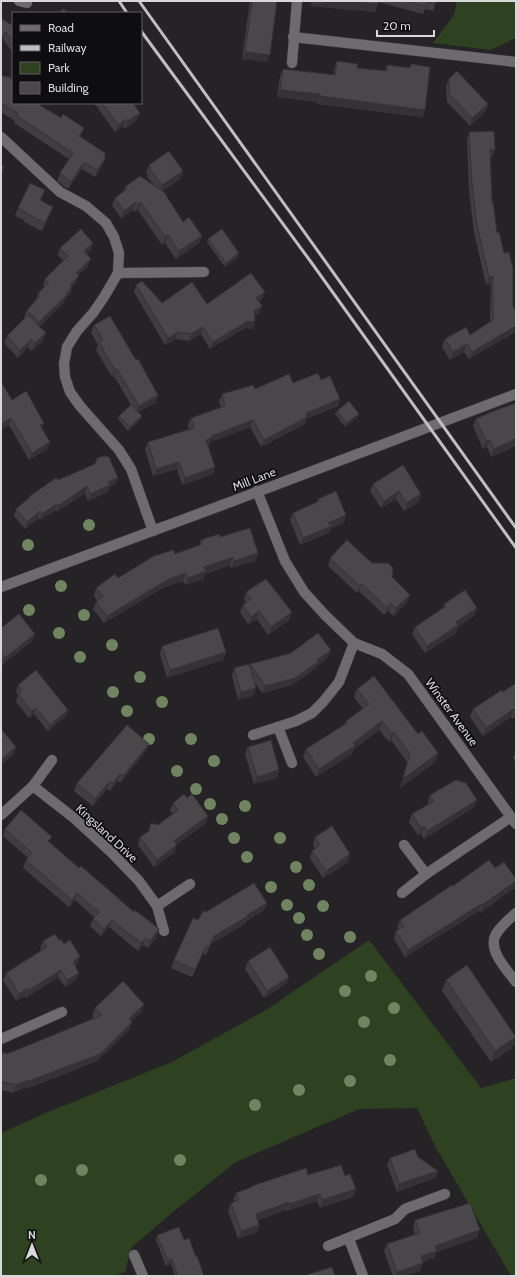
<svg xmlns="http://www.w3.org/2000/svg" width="517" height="1277" viewBox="0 0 517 1277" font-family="Cabin,sans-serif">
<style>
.green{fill:#2e4120}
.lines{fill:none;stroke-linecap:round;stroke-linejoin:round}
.minor-casing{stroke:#434244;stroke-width:11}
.minor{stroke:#6e6b6f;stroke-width:10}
.rail{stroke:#bfbec0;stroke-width:3}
.tree{fill:#708461}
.wall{fill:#403d40}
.shaded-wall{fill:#343234}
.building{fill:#4a474b;stroke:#343234}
.labels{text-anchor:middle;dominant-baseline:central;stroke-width:3.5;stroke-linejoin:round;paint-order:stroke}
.street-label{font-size:12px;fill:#d8d7d9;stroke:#0e0d0f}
</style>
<rect width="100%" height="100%" fill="#262327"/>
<g class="green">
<polygon points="457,1 516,1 516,38 491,50 433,43 454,15"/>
<polygon points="369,940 481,1088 516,1078 516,1276 511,1276 435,1146 417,1108 359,1109 236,1162 174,1211 131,1248 125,1272 115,1276 1,1276 1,1133 48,1112 172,1062 266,1010"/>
</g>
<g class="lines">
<g class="minor-casing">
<g id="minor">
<polyline points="19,1 27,3"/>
<polyline points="293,37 516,62"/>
<polyline points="292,63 297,1"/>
<polyline points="1,137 60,192 86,206 106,223 114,237 119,253 118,273 104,297 93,313 77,331 67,347 64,364 65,377 70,392 80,406 119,450 131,469 153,531"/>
<polyline points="118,273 204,272"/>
<polyline points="257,491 285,561 304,592 325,615 354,643 382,654 408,674 516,824"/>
<polyline points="1,587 225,504 516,394"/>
<polyline points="278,727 292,763"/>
<polyline points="253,735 296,721 312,713 323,702 339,682 354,643"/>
<polyline points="33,786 52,760"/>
<polyline points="1,815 33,786 74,818 111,852 139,881 157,906 164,931"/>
<polyline points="404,845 426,874"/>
<polyline points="402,893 426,874 511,817"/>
<polyline points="157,906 190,884"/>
<path d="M516 913C509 919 501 926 496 934 487 950 507 970 516 982"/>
<polyline points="1,1039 62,1012"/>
<polyline points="349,1239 363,1276"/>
<polyline points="328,1246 395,1219 405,1209 445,1194"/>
<polyline points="134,1255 143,1276"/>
</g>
</g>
<use href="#minor" class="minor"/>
<g class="rail">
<polyline points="119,1 127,13"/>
<polyline points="139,1 516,528"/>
<polyline points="141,31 311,262 516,548"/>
</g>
</g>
<g class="tree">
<circle cx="89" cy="525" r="6"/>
<circle cx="28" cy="545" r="6"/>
<circle cx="61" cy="586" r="6"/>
<circle cx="29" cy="610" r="6"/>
<circle cx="84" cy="615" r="6"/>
<circle cx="59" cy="633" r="6"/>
<circle cx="112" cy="645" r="6"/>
<circle cx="80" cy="657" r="6"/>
<circle cx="140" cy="677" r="6"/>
<circle cx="113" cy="692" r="6"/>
<circle cx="162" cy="702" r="6"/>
<circle cx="127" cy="711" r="6"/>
<circle cx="149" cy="739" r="6"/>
<circle cx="191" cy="739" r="6"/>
<circle cx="214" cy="761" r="6"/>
<circle cx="177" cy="771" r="6"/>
<circle cx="196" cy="789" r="6"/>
<circle cx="210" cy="804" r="6"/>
<circle cx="245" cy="806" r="6"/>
<circle cx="222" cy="819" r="6"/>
<circle cx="234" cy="838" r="6"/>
<circle cx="280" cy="838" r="6"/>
<circle cx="247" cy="857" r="6"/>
<circle cx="296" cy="867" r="6"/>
<circle cx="309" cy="885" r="6"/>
<circle cx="271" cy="887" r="6"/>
<circle cx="287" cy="905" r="6"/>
<circle cx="323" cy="906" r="6"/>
<circle cx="299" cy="918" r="6"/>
<circle cx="307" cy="935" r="6"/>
<circle cx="350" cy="937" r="6"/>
<circle cx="319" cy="954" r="6"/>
<circle cx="371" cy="976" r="6"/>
<circle cx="345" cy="991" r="6"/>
<circle cx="394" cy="1008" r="6"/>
<circle cx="364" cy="1022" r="6"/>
<circle cx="390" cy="1060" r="6"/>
<circle cx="350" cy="1081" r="6"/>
<circle cx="299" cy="1090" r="6"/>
<circle cx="255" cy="1105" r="6"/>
<circle cx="180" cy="1160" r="6"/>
<circle cx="82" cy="1170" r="6"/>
<circle cx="41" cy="1180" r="6"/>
</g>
<g class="wall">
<polygon points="250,1 277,1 267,62 242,59"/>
<polygon points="312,1 436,1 433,11 425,9 423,14 378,2 375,12 311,6"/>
<polygon points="1,18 13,26 13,53 3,39 1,42"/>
<polygon points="337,61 357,68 385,71 387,65 409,68 411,64 423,117 317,104 317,102 277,97 280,76 283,69 334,75 334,69"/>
<polygon points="1,75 41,106 61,118 84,128 80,136 102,166 95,177 82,169 68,189 57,181 60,173 69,159 14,123 15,121 1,112"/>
<polygon points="449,79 486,111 470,126 447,102 446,86"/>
<polygon points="94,103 133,103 137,120 125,129 123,126 115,132"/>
<polygon points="469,132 492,158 490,158 492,202 497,233 513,306 469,359 464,352 450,360 442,347 445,339 470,335 490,322 491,284 486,285 474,232 469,192 467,140"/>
<polygon points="149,165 183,171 180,179 162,191 183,222 202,236 199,243 176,259 165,243 162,245 138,210 135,212 133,210 121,218 112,205 115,198 123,192 125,187 154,185 147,177 148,175 146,172"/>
<polygon points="42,198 41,201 53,207 50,214 42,231 24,222 24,220 15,216 18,208"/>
<polygon points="208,239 238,257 225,267 207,242"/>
<polygon points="93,243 91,250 86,254 88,266 78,275 76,283 72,287 70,294 65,299 64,302 39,327 43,341 32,351 28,347 18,358 4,343 7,336 25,318 24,317 27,310 36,300 38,293 44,287 43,286 45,279 63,261 58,255 60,248"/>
<polygon points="136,285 162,303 207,304 262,299 259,302 259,313 255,316 255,322 253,329 245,328 210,349 201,334 189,341 176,339 165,345 134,292"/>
<polygon points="94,325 156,402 138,412 140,420 128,431 118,419 119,416 131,405 114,376 112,377 96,350 98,345 91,333"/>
<polygon points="321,380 338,406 306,419 305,424 261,447 250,427 210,442 209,445 208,446 213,474 182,485 177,469 153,476 145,449 148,442 189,430 188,425 191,418 221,408 219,401 222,394 293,383"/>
<polygon points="1,382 12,400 44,423 42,428 50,442 47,449 29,460 9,425 1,430"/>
<polygon points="516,403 516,447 516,446 491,457 487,447 483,449 473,426 476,419"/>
<polygon points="337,411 359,414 357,418 345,427 335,414"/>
<polygon points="403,465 419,502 404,511 396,499 381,508 370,491 373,484"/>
<polygon points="118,478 115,484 110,487 108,492 88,501 85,493 56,512 55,510 40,520 38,518 25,529 14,516 16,509 29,498 30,496 58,480"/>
<polygon points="318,499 346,515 344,523 331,528 329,533 300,545 290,520 293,513 317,502"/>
<polygon points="220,537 258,553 255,561 231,568 230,565 205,574 203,579 185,585 183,581 164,587 104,623 93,609 96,602 97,601 94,596 96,588 175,554 199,545 201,540"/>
<polygon points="330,558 372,563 392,577 407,602 394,616 388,611 384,615 359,591 357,593 328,566"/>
<polygon points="246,592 289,620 268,635 257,619 248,624 240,612 243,605 246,603 244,600"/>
<polygon points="444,604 477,608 474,616 458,627 456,633 425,653 412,634 415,627 443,608"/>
<polygon points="1,628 35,634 32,641 2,665 1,664"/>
<polygon points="162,646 226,652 223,660 167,678 160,654"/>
<polygon points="328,657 316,667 315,669 292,685 262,693 253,680 253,696 238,700 232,676 234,668 249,667 250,664"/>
<polygon points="516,683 516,717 513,719 511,717 483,736 470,717 473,709 503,692"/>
<polygon points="18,685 68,710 66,716 48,731 34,714 29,718 16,702 18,695 16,692"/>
<polygon points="357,689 418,734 438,753 435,762 400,788 407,762 391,740 389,742 379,730 354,749 352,754 316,777 303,757 306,749 345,724 346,721 363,709 354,697"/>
<polygon points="248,747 277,778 254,784 245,754"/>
<polygon points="516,750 516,762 513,758"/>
<polygon points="146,751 120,783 118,781 110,791 107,789 93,806 74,791 77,783"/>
<polygon points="430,795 477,800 474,807 424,839 421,834 418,835 409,822 412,814 428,804 428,802"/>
<polygon points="187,798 208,816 206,823 176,845 174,853 154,867 138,845 140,837 148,832 151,823 158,825 173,814 170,810 173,803"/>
<polygon points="5,829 50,843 157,937 148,948 143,945 138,951 109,927 101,936 90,926 93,919 94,917 75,900 69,907 23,868 26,860 28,858 3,836"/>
<polygon points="315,837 348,862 323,878 310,858 312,851 315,849 313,845"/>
<polygon points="495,868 514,888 480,913 479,911 405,957 394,939 396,931 399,930 397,927 400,920 453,886"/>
<polygon points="267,903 264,910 246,921 245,924 211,944 206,955 203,954 192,977 171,968 174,960 198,920 206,912"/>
<polygon points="59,940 80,956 77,964 75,966 79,973 76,980 65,987 58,977 26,998 25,996 16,1001 3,980 6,973 41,950 40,949 43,941"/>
<polygon points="248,961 289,977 286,984 264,998 245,969"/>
<polygon points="446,980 512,1048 491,1062 442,991"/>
<polygon points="144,1004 142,1011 131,1021 132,1022 129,1029 97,1061 26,1089 26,1087 13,1093 1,1090 1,1054 6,1054 34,1043 94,1018 92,1016 95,1008"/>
<polygon points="516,1038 516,1047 514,1044"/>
<polygon points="418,1157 435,1178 397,1192 387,1165 390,1158"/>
<polygon points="308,1175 345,1176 356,1189 353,1197 320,1208 317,1201 287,1211 286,1210 258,1220 259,1225 257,1232 238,1239 228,1211 231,1203 234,1202 233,1200 236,1193 251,1188 252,1186"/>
<polygon points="415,1220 477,1238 436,1252 434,1258 423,1262 420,1271 405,1276 393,1276 384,1251 387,1244 415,1234 413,1228"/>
<polygon points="157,1235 184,1240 196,1257 204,1276 175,1276 171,1264 166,1266 156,1240"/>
</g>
<g class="shaded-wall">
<polygon points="313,1 341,1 378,4 375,12 311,6"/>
<polygon points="6,32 3,39 1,42 1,39"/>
<polygon points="245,52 270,55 267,62 242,59"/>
<polygon points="280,90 320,94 317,102 277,97"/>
<polygon points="320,96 425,110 423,117 317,104"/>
<polygon points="488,104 486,111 470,126 472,118"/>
<polygon points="140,113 137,120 125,129 128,121"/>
<polygon points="126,119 123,126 115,132 118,125"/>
<polygon points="84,128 81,135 76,143 79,136"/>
<polygon points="490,150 495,150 492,158 487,158"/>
<polygon points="105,159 102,166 95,177 97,170"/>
<polygon points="84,162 82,169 68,189 71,182"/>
<polygon points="183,171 180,179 159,193 162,185"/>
<polygon points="136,202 133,210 121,218 124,211"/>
<polygon points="141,202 138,210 135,212 138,204"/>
<polygon points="53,207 50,214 42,231 45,223"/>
<polygon points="168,235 165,243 162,245 165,237"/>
<polygon points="202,236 199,243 176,259 179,251"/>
<polygon points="93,243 91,250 81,259 84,251"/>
<polygon points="239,253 238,257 225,267 226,263"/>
<polygon points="91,259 88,266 73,280 76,273"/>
<polygon points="79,276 76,283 67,292 70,285"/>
<polygon points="493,276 491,284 486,285 489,277"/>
<polygon points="72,287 70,294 65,299 64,302 37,329 39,322"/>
<polygon points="265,292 262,299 254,305 256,298"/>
<polygon points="262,306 259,313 251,318 254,311"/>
<polygon points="248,321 255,322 253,329 245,328 210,349 213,342"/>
<polygon points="516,326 516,332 469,359 472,352"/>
<polygon points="203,327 201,334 189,341 191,334"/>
<polygon points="178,332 176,339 165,345 168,338"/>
<polygon points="46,333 43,341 32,351 35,343"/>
<polygon points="31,340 28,347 18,358 20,350"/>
<polygon points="467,344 464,352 450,360 453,352"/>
<polygon points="117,369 114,376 112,377 115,370"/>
<polygon points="158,395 156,402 136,414 139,406"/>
<polygon points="340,399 338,406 306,419 305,424 261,447 264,440 306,413"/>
<polygon points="359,414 357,418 345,427 346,423"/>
<polygon points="142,416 140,420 128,431 130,427"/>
<polygon points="11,418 9,425 1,430 1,424"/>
<polygon points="253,420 250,427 210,442 209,445 203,447 206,440 211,436"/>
<polygon points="44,423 41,430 40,425"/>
<polygon points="516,439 516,446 491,457 494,449"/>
<polygon points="490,440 487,447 483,449 486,441"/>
<polygon points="50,442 47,449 29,460 32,453"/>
<polygon points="179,462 177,469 153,476 156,469"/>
<polygon points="215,467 213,474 182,485 185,478"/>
<polygon points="118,478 115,484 110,487 108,492 88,501 90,494 108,482"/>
<polygon points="87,486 85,493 56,512 58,506"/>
<polygon points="399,491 396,499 381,508 384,501"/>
<polygon points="421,494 419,502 404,511 406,503"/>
<polygon points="57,504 55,510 40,520 42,514"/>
<polygon points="40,511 38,518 25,529 27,522"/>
<polygon points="346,515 344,523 331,528 329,533 300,545 303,538 328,523"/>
<polygon points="258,553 255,561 231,568 234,561"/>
<polygon points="233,557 230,565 205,574 203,579 185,585 188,578 204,567"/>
<polygon points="186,573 183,581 164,587 104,623 107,616 167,580"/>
<polygon points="362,584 359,591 357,593 360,586"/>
<polygon points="410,595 407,602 394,616 396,608"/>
<polygon points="391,603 388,611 384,615 387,608"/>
<polygon points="477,608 474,616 458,627 456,633 425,653 427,646 456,622"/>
<polygon points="259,611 257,619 248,624 251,617"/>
<polygon points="292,612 289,620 268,635 271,627"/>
<polygon points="35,634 32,641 2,665 5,658"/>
<polygon points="331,650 328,657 316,667 315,669 292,685 262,693 265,686"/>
<polygon points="226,652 223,660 167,678 170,670"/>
<polygon points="256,688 253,696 238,700 241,692"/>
<polygon points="36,708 34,714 29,718 32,711"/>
<polygon points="514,709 511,717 483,736 486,728"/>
<polygon points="68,710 66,716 48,731 50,725"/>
<polygon points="516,712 516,717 513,719"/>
<polygon points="382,721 379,730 354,749 352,754 316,777 319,769"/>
<polygon points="394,732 391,740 389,742 392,734"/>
<polygon points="149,744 146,751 120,783 123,776"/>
<polygon points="16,747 14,754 1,765 1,760"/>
<polygon points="438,753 435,762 400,788 403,779"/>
<polygon points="279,770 277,778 254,784 257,777"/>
<polygon points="120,774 118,781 110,791 113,783"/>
<polygon points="110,781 107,789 93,806 95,799"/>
<polygon points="477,800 474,807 424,839 427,831"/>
<polygon points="208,816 206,823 171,849 174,841"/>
<polygon points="424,826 421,834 418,835 421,828"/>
<polygon points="177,845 174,853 154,867 157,860"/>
<polygon points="350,854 348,862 323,878 326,871"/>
<polygon points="516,881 516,884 514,888 480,913 482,905"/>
<polygon points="77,893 75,900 69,907 72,900"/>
<polygon points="267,903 264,910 246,921 245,924 211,944 206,955 214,936"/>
<polygon points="481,904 479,911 405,957 408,950"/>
<polygon points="112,920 109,927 101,936 104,929"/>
<polygon points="159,929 157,937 148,948 150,941"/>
<polygon points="146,938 143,945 138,951 141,943"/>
<polygon points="206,946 203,954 192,977 195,970"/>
<polygon points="80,956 77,964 70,970 73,962"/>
<polygon points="61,970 58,977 26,998 29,990"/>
<polygon points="79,973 76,980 65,987 67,980"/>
<polygon points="289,977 286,984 264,998 267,991"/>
<polygon points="28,988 25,996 16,1001 19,994"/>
<polygon points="144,1004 142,1011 126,1027 129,1019"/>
<polygon points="132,1022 129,1029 97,1061 26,1089 29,1081"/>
<polygon points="516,1037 512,1048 491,1062 495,1051"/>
<polygon points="29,1080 26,1087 13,1093 16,1085"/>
<polygon points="438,1171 435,1178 397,1192 399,1184"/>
<polygon points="356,1189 353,1197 320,1208 322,1200"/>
<polygon points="320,1194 317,1201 287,1211 289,1204"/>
<polygon points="289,1202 286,1210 253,1222 256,1214"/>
<polygon points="259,1225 257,1232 238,1239 241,1231"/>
<polygon points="480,1230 477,1238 436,1252 434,1258 418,1263 421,1256 435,1246"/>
<polygon points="172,1259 171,1264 166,1266 168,1261"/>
<polygon points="423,1263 420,1271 405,1276 396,1276 397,1272"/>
</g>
<g class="building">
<polygon points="252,1 277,1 270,55 245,52"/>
<polygon points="341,1 378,1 378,4"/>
<polygon points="407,1 436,1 436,4 427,2 426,6"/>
<polygon points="64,9 67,13 58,13"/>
<polygon points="1,18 13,26 13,41 6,32 1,39"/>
<polygon points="337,61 358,64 357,68 387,71 387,65 410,68 411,64 430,67 425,110 320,96 320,94 280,90 283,69 335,75"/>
<polygon points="457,71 488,104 472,118 449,94 449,79"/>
<polygon points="1,75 7,77 8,76 13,80 13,103 40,103 41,106 61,118 63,114 84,128 79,136 105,153 105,159 97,170 84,162 71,182 60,173 73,153 17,116 18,113 3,104 1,108"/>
<polygon points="102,103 133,103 140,113 128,121 126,119 118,125"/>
<polygon points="494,131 495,150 490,150 492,202 493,202 497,233 499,232 504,253 509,252 513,268 513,306 516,312 516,326 472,352 467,344 453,352 445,339 466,327 470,335 493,320 493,276 489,277 477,225 472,184 469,132"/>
<polygon points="169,151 183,171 162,185 150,169 151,168 149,165"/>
<polygon points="1,166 4,167 1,173"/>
<polygon points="140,176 164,192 183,222 189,217 202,236 179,251 168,235 165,237 141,202 138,204 136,202 124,211 115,198 127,189 125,187"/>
<polygon points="30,183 45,190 40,200 53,207 45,223 27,214 27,213 18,208"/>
<polygon points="81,229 93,243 84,251 91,259 76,273 79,276 70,285 72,287 66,294 67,295 39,322 27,310 40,296 38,293 49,283 45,279 68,256 60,248"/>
<polygon points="222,229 239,253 226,263 208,239"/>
<polygon points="251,273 265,292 256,298 262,306 254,311 255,322 248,321 213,342 203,327 191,334 178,332 168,338 136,285 142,281 162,303 192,282 207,304"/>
<polygon points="28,315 46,333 35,343 31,340 20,350 7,336"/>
<polygon points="110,316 136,360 138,359 158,395 139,406 117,369 115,370 99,342 103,340 94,325"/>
<polygon points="318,373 321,380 330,376 340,399 306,413 307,417 264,440 253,420 211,436 212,438 206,440 215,467 185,478 179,462 156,469 148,442 194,428 191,418 225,406 222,394 253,385 255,389 289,374 293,383"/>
<polygon points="1,382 12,400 26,391 44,423 40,425 50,442 32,453 11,418 1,424"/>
<polygon points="349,401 359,414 346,423 337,411"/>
<polygon points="516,403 516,439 494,449 490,440 486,441 476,419 491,412"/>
<polygon points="131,405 142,416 130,427 119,416"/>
<polygon points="104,456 109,457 118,478 108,482 110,485 90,494 87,486 58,506 57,504 42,514 40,511 27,522 16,509 30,497 30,496 56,478 58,480 95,464 97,458"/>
<polygon points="403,465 421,494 406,503 399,491 384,501 373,484"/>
<polygon points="336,491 346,515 328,523 332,526 303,538 293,513 319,501 318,499"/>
<polygon points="250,528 258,553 234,561 233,557 204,567 206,571 188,578 186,573 167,580 107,616 96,602 103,596 96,588 115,574 118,578 154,556 173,550 175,554 202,544 201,540 219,534 220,537"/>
<polygon points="347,540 372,563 388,563 393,568 392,577 410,595 396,608 391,603 387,608 362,584 360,586 330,558"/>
<polygon points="266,579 292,612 271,627 259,611 251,617 243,605 251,599 246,592"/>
<polygon points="465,590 477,608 456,622 458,625 427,646 415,627 446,606 444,604"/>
<polygon points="19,614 35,634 5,658 1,653 1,628"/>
<polygon points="218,628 226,652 170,670 162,646"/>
<polygon points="318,633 331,650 317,660 318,662 295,678 265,686 250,664 291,653"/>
<polygon points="249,664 256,688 241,692 234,668"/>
<polygon points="36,670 68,710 50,725 36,708 32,711 19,696 21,688 18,685"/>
<polygon points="374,676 418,734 422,731 438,753 403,779 410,754 394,732 392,734 382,721 353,743 355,746 319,769 306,749 347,723 346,721 369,704 357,689"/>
<polygon points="516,683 516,711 514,709 486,728 473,709 502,690 503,692"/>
<polygon points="127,725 149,744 123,776 120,774 113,783 110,781 95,799 77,783"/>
<polygon points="1,729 16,747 1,760"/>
<polygon points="271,740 279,770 257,777 248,747"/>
<polygon points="456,780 466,783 477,800 427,831 424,826 421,828 412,814 434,801 430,795"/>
<polygon points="184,794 187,798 192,794 208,816 174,841 177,845 157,860 140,837 149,831 151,823 158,825 178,810 173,803"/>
<polygon points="21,810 52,837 48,841 79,868 81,866 134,912 135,910 159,929 150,941 146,938 141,943 112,920 104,929 93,919 99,912 77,893 72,900 26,860 32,853 5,829"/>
<polygon points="332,826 350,854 326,871 312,851 320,845 315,837"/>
<polygon points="489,860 495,868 504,862 516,879 516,881 482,905 481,904 408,950 396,931 404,926 400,920 452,885 453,886"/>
<polygon points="254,883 267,903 247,915 248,916 214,936 209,947 206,946 195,970 174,960 193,918 198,920 203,911 206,912"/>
<polygon points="55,934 59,940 61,939 64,944 70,940 80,956 73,962 79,973 67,980 61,970 29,990 28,988 19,994 6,973 47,947 43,941"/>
<polygon points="270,947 289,977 267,991 248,961"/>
<polygon points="467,965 516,1037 495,1051 446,980"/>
<polygon points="123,981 144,1004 129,1019 132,1022 100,1054 29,1081 29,1080 16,1085 3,1082 1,1083 1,1054 5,1052 6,1054 34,1043 102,1015 95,1008"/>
<polygon points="415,1149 418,1157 438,1171 399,1184 390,1158"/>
<polygon points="341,1165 345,1176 350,1174 356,1189 322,1200 320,1194 289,1204 289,1202 256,1214 259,1225 241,1231 231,1203 239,1200 236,1193 252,1187 252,1186 306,1168 308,1175"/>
<polygon points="470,1203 480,1230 435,1246 437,1251 421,1256 423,1263 397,1272 387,1244 420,1233 415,1220"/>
<polygon points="179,1227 184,1240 189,1238 196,1257 197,1256 204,1276 178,1276 172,1259 168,1261 157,1235"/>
<polygon points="332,1267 335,1276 303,1276"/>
</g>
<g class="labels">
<g class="street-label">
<text transform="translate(254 479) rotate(-21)">Mill Lane</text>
<text transform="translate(452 712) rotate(54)">Winster Avenue</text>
<text transform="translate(107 833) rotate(43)">Kingsland Drive</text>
</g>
</g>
<rect width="517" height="1277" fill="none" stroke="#d8d7d9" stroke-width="4"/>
<rect x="12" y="12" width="130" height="92" fill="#0e0d0f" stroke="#5f5e60"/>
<rect x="20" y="25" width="20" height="6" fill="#6e6b6f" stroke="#5f5e60"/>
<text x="48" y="32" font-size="12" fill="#d8d7d9">Road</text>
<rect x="20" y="45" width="20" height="6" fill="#bfbec0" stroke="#5f5e60"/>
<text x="48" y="52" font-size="12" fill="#d8d7d9">Railway</text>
<rect x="20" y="62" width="20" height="12" fill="#2e4120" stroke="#5f5e60"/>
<text x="48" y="72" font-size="12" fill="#d8d7d9">Park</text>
<rect x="20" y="82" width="20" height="12" fill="#4a474b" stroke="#5f5e60"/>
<text x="48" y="92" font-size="12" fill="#d8d7d9">Building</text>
<g transform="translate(32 1245)" stroke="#0e0d0f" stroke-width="3" paint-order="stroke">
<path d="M0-3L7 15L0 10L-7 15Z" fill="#d8d7d9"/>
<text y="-6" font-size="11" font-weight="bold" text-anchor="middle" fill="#d8d7d9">N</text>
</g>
<path d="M377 30v6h57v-6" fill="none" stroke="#d8d7d9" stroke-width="2"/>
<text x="383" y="30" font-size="12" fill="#d8d7d9" stroke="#0e0d0f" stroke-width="3" paint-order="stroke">20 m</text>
</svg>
